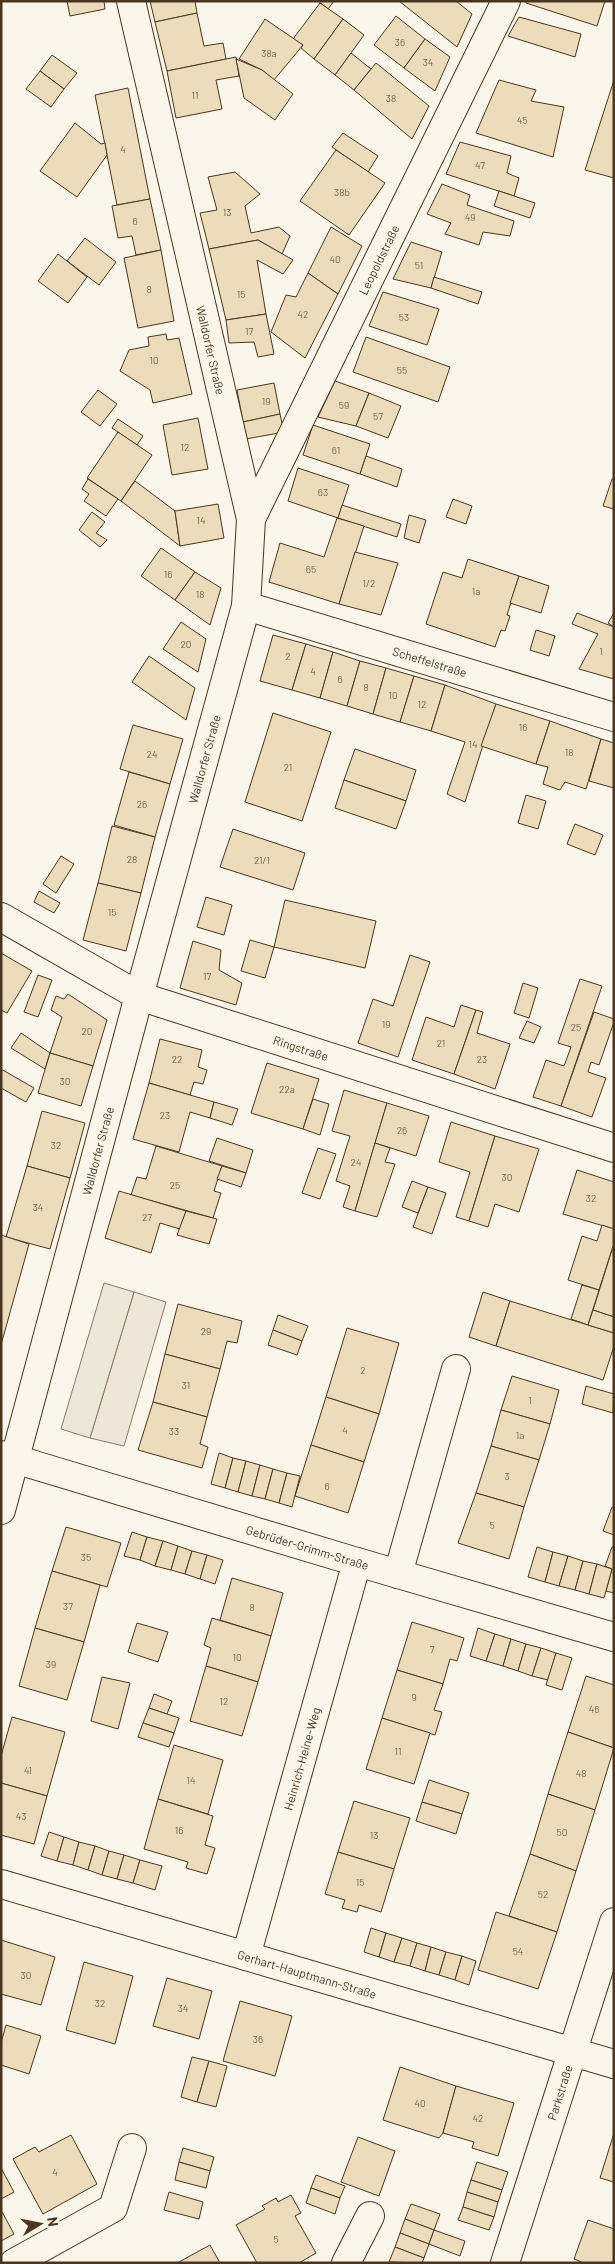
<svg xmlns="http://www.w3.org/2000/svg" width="615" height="2264" viewBox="0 0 615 2264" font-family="Barlow,sans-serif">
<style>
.green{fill:#ede6d9;stroke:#887966}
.parking{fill:#ede7d9;stroke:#887966}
.building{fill:#ecdcbc;stroke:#4a3520}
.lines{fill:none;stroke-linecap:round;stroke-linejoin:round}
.minor-casing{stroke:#4a3520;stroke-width:30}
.minor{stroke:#fbf6e9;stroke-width:28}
.labels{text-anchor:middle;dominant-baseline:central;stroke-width:4;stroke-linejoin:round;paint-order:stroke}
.number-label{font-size:10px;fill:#725f47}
.street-label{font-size:12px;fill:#4a3520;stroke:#fbf6e9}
</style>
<rect width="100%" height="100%" fill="#fbf6e9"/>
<polygon class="green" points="134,1292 166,1302 124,1446 90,1438"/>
<polygon class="parking" points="104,1283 134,1292 90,1438 61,1429"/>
<g class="building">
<polygon points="67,1 104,1 105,9 70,16"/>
<polygon points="150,1 195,1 197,13 155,22"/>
<polygon points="318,1 334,1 328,9"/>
<polygon points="399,1 456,1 472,14 457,47"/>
<polygon points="526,1 605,1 597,26 526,3"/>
<polygon points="320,3 343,19 314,59 301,48 303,45 293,39"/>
<polygon points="197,13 204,46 223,43 226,59 167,71 155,22"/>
<polygon points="396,16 425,39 404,68 374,45"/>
<polygon points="519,17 581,34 575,57 508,36"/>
<polygon points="265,19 303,45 274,80 262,70 239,59"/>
<polygon points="343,19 364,35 335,75 314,59"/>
<polygon points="425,39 450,57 435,91 404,68"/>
<polygon points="351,53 371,69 354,90 335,75"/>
<polygon points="52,55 77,73 64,89 40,71"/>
<polygon points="236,57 239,76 216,80 222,109 176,118 167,71"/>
<polygon points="236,59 262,70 293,94 275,120 244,98"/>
<polygon points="376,63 429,106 412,139 354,90"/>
<polygon points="40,71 64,89 51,107 26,89"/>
<polygon points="499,80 536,90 531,101 564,107 553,157 476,133"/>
<polygon points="614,80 614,178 585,170"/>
<polygon points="128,88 150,199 117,205 95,95"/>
<polygon points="75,123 101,144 105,143 107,155 77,197 40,171"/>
<polygon points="343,133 378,156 368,172 332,147"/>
<polygon points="460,142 511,156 507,173 519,178 514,196 446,174"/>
<polygon points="336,150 385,183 349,235 300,201"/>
<polygon points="235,172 260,194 245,206 251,233 279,227 290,236 282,254 258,240 209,249 200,213 217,210 208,177"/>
<polygon points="442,184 470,195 467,205 514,221 510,236 483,232 479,245 445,234 451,223 427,214"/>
<polygon points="499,191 535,203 530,218 494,206"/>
<polygon points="150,199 161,250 136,255 132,236 118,238 112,206"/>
<polygon points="331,227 362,246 338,294 308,273"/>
<polygon points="85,238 116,262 99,285 67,261"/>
<polygon points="258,240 293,260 283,274 257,260 266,314 226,320 209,249"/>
<polygon points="411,242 442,252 431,288 393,279"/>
<polygon points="161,250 174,321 138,328 124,258"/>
<polygon points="58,254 87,277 68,303 38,281"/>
<polygon points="308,273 338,294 305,358 271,332 286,295 296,297"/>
<polygon points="434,277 482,292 478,304 431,288"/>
<polygon points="383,292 439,309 427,345 369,326"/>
<polygon points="266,314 274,354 258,357 254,342 229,343 226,320"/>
<polygon points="166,334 167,340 179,338 192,394 153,403 150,390 120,371 129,350 149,346 148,337"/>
<polygon points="366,337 450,367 438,402 353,372"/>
<polygon points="335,381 369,393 356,426 318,417"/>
<polygon points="274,383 280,414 243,422 237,390"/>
<polygon points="98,390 117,404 100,426 81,412"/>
<polygon points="369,393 401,406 388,438 356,426"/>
<polygon points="280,414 284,432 246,439 243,422"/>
<polygon points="198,418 208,469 172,475 163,425"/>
<polygon points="118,419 143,436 137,445 112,428"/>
<polygon points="313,425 370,444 360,474 303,455"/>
<polygon points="118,432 152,455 121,501 87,478"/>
<polygon points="366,456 402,469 397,487 360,474"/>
<polygon points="298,468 349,485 338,518 288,501"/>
<polygon points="88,479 118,499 106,516 84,501 89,494 82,489"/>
<polygon points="612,479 614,479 614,509 603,506"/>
<polygon points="135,481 175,511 180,546 121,501"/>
<polygon points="453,499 472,506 466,524 446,517"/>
<polygon points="218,504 224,538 180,546 175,511"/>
<polygon points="342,505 401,524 397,537 338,518"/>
<polygon points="92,512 105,522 96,533 107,540 100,547 79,530"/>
<polygon points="409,515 426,520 419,543 404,538"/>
<polygon points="337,518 364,526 339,604 269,582 280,543 324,557"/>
<polygon points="161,548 195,572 175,600 141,576"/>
<polygon points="355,552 398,563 381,615 339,604"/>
<polygon points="468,559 519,576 507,615 510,616 505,631 501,630 495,647 426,624 443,572 462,578"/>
<polygon points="195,572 221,588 210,625 175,600"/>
<polygon points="519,576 549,586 541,613 510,603"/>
<polygon points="577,613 614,627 614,679 579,669 598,634 572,624"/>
<polygon points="614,613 614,627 608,623"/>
<polygon points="181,622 206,639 198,672 163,649"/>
<polygon points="536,630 555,636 549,656 530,650"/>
<polygon points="273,635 306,644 292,690 260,681"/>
<polygon points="306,644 333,652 320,698 292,690"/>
<polygon points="333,652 360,661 347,706 320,698"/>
<polygon points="149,656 195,688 186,720 132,682"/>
<polygon points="360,661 386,668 373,714 347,706"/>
<polygon points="386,668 414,676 400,722 373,714"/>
<polygon points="414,676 445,685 431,731 400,722"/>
<polygon points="445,685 496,704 465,802 447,794 465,742 431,731"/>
<polygon points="496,704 550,721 536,764 481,746"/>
<polygon points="273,713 331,732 302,821 245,802"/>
<polygon points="550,721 601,739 586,789 565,782 560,790 543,784 548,767 536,764"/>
<polygon points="133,725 183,739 170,784 120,769"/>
<polygon points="601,739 614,743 614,788 589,781"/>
<polygon points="355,749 416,770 406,801 344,780"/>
<polygon points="129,772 170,784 155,837 114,825"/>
<polygon points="344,780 406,801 396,829 335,808"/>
<polygon points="526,795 546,801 538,829 518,823"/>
<polygon points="575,824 603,835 595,855 567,844"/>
<polygon points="112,826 155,837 141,893 98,883"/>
<polygon points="233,829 305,853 293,890 220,867"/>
<polygon points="61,856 74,864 56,893 43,884"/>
<polygon points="98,883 141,893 126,951 83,940"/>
<polygon points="39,891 60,903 54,913 34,902"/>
<polygon points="206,897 232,905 224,935 197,927"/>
<polygon points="285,900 376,921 365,968 274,947"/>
<polygon points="250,940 274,947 265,978 241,971"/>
<polygon points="193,941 221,950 219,970 242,983 236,1005 180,988"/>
<polygon points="1,953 32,971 7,1013 1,1010"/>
<polygon points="410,955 430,962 398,1057 358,1043 373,999 393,1006"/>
<polygon points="38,975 52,980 38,1017 24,1012"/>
<polygon points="580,979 602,986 561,1106 533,1097 546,1060 564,1066 571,1047 558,1043"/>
<polygon points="523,983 538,988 529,1018 514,1013"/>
<polygon points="68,994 107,1020 93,1066 50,1053 62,1017 51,1010 56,996 64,999"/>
<polygon points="461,1005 476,1010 454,1074 412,1060 426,1017 454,1027"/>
<polygon points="476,1010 483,1012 477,1033 510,1044 495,1089 454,1074"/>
<polygon points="594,1012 614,1019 614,1022 599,1065 591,1062 588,1072 606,1078 592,1117 561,1106"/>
<polygon points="527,1021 541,1027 534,1043 519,1038"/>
<polygon points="21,1033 50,1053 45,1069 11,1048"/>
<polygon points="160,1039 202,1050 198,1067 207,1070 203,1084 194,1082 190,1095 149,1083"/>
<polygon points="50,1053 93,1066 81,1106 38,1093"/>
<polygon points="267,1063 319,1079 303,1129 251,1113"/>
<polygon points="1,1069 34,1088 26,1102 1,1088"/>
<polygon points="149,1083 214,1102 210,1118 190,1112 179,1152 133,1139"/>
<polygon points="344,1090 387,1103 355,1211 343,1207 350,1186 336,1181 350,1136 332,1131"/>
<polygon points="313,1099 329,1104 320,1135 303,1129"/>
<polygon points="214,1102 238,1109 232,1125 210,1118"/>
<polygon points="387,1103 429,1116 416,1156 375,1143"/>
<polygon points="42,1111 85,1123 70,1178 27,1166"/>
<polygon points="451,1122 495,1136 469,1221 456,1217 470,1172 439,1162"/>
<polygon points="495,1136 539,1149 519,1212 495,1204 488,1227 469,1221"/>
<polygon points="217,1138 253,1150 246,1173 209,1161"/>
<polygon points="375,1143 390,1148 385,1162 395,1164 377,1217 355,1211"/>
<polygon points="156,1146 222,1166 214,1191 221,1193 213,1218 131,1195 137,1177 146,1179"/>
<polygon points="318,1148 336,1154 320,1199 302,1193"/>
<polygon points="27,1166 70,1178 50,1249 6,1237"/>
<polygon points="222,1166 246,1173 241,1187 217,1179"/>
<polygon points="577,1170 614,1182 614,1229 563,1214"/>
<polygon points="412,1181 428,1187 418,1213 402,1207"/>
<polygon points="428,1187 446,1193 432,1234 413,1227"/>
<polygon points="119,1191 186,1211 180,1229 160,1223 151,1253 105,1238"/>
<polygon points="186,1211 217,1219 209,1244 177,1235"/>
<polygon points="602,1225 614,1229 614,1243 599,1290 568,1280 582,1236 597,1241"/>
<polygon points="1,1235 29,1244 1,1345"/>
<polygon points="612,1250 614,1250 614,1317 593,1310"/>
<polygon points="582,1285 599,1290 588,1325 571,1319"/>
<polygon points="483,1292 510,1301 496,1346 469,1337"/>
<polygon points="510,1301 614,1333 614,1346 603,1380 496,1346"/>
<polygon points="178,1304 242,1321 237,1343 227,1341 220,1369 165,1354"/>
<polygon points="593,1310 614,1317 614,1333 588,1325"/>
<polygon points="278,1315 308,1326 302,1341 273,1330"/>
<polygon points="347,1328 399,1343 379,1414 326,1397"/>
<polygon points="273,1330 302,1341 297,1355 268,1345"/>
<polygon points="165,1354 220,1369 207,1417 153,1402"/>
<polygon points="512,1376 559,1390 550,1424 501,1410"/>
<polygon points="586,1386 614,1394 613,1413 582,1404"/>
<polygon points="326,1397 379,1414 364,1462 311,1445"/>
<polygon points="153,1402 207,1417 200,1444 208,1447 202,1468 138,1450"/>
<polygon points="501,1410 550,1424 539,1460 491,1446"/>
<polygon points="311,1445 364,1462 348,1513 295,1496"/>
<polygon points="491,1446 539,1460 524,1507 476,1493"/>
<polygon points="219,1453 233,1458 225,1488 211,1484"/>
<polygon points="233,1458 246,1461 238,1492 225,1488"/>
<polygon points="246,1461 260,1465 252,1496 238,1492"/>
<polygon points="260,1465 273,1469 265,1499 252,1496"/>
<polygon points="273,1469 287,1473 279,1503 265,1499"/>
<polygon points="287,1473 300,1476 292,1507 279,1503"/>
<polygon points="476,1493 524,1507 509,1559 458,1543"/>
<polygon points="612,1507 614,1508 614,1535 603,1531"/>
<polygon points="66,1527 121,1543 107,1587 52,1571"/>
<polygon points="132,1532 147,1537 140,1560 124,1556"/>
<polygon points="147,1537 163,1541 155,1566 140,1560"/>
<polygon points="163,1541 178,1546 171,1570 155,1566"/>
<polygon points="178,1546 192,1551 185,1574 171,1570"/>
<polygon points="537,1547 553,1552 545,1582 528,1577"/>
<polygon points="612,1547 614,1547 614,1593 606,1591 612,1569 605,1566"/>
<polygon points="192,1551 207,1555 200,1579 185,1574"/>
<polygon points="553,1552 568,1556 559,1586 545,1582"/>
<polygon points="207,1555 223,1560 215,1584 200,1579"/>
<polygon points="568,1556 583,1561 575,1590 559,1586"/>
<polygon points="583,1561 597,1564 589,1594 575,1590"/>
<polygon points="597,1564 612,1569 604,1598 589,1594"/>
<polygon points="52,1571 100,1585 84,1642 35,1628"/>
<polygon points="232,1578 283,1593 271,1636 220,1620"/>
<polygon points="212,1618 271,1636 258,1682 206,1666 211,1648 204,1645"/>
<polygon points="412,1622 464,1638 457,1661 450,1659 443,1684 397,1670"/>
<polygon points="137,1623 168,1632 158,1662 128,1652"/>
<polygon points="35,1628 84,1642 67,1700 19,1686"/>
<polygon points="478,1628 495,1634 486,1661 470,1656"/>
<polygon points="495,1634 511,1639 503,1666 486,1661"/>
<polygon points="511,1639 526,1644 518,1671 503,1666"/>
<polygon points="526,1644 541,1648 532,1676 518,1671"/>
<polygon points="541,1648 556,1653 548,1680 532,1676"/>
<polygon points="556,1653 572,1658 562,1690 546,1685"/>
<polygon points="206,1666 258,1682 242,1736 190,1721"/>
<polygon points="397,1670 443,1684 434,1710 442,1712 435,1735 382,1718"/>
<polygon points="586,1676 614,1685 614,1748 568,1732"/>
<polygon points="102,1677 130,1683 118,1729 91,1721"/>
<polygon points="154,1694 172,1701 167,1714 149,1708"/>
<polygon points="149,1708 179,1718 174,1733 143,1723"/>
<polygon points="12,1717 65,1732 47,1796 1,1783 1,1756"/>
<polygon points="382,1718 430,1733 414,1784 366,1769"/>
<polygon points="143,1723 174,1733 169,1747 138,1737"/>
<polygon points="568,1732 614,1748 595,1810 548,1794"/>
<polygon points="174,1745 223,1760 208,1814 158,1799"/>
<polygon points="429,1780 469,1793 462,1814 422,1802"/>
<polygon points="1,1783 47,1796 34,1844 1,1835"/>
<polygon points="548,1794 595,1810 576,1871 530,1854"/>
<polygon points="158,1799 213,1816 205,1845 215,1848 207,1874 186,1868 188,1862 144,1849"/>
<polygon points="354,1801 410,1818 394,1869 338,1852"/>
<polygon points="422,1802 462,1814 456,1834 416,1821"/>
<polygon points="49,1832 64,1837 57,1861 41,1856"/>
<polygon points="64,1837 79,1842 73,1865 57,1861"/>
<polygon points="79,1842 95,1846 88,1870 73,1865"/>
<polygon points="95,1846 109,1851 102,1875 88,1870"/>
<polygon points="109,1851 124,1855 117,1879 102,1875"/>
<polygon points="338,1852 394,1869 381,1912 359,1905 357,1912 342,1908 345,1900 325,1894"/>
<polygon points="530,1854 576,1871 557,1932 509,1916"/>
<polygon points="124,1855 140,1860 133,1883 117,1879"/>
<polygon points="140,1860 162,1866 155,1890 133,1883"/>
<polygon points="496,1912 557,1932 538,1989 478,1970"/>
<polygon points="371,1928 386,1933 379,1957 364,1952"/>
<polygon points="386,1933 402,1938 394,1962 379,1957"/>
<polygon points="402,1938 417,1943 410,1966 394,1962"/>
<polygon points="1,1940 55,1957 41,2005 1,1994"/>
<polygon points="417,1943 431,1947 425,1971 410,1966"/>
<polygon points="431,1947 446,1952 439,1975 425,1971"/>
<polygon points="446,1952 462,1956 455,1980 439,1975"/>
<polygon points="462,1956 476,1961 469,1985 455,1980"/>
<polygon points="84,1962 133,1976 115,2044 66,2030"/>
<polygon points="167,1978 212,1991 199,2039 153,2026"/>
<polygon points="240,2001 292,2016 275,2076 223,2061"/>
<polygon points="6,2025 41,2036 29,2074 1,2065 1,2043"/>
<polygon points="192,2057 209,2061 197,2102 181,2097"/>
<polygon points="209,2061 227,2066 216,2107 197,2102"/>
<polygon points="400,2067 456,2086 443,2133 439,2138 383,2120"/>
<polygon points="456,2086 514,2103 498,2156 472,2148 474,2142 443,2133"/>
<polygon points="614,2133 614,2182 600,2178"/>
<polygon points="71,2135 97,2184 43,2214 13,2159 35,2147 39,2152"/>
<polygon points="358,2137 395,2151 379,2196 341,2182"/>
<polygon points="183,2148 214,2157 210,2171 179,2162"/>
<polygon points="179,2162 210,2171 206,2188 175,2180"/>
<polygon points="477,2162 508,2172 502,2190 471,2180"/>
<polygon points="1,2168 14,2192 1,2199"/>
<polygon points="316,2175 345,2186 340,2198 311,2188"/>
<polygon points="471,2180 502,2190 498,2202 467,2192"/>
<polygon points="311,2188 340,2198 335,2214 306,2203"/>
<polygon points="169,2192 203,2202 199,2219 164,2210"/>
<polygon points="467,2192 498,2202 494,2217 463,2207"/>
<polygon points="291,2195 301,2213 295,2216 316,2253 299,2263 257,2263 236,2225 265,2209 262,2206 276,2198 278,2202"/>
<polygon points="411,2204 440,2214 434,2230 405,2219"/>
<polygon points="463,2207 494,2217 489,2230 458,2220"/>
<polygon points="1,2210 14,2234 1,2241"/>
<polygon points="405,2219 434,2230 429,2244 400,2233"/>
<polygon points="588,2220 614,2229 614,2263 584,2263 574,2259"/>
<polygon points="434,2230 465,2241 460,2256 429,2244"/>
<polygon points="400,2233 429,2244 424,2258 395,2247"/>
<polygon points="210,2245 220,2263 177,2263"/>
<polygon points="395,2247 424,2258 422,2263 389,2262"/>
</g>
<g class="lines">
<g class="minor-casing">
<g id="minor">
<path id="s1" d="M251 519 506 1"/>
<path id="s2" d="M246 606 614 717"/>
<path id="s3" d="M1 917 139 996 614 1148"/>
<path id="s4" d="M1 1455 357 1562 614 1637"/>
<path id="s5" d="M1 1510 139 996 246 606 251 519 131 1"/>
<polyline points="398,1574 456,1369"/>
<path id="s6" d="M1 1884 614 2064"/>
<path id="s7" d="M246 1956 357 1562"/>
<polyline points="14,2263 113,2208 132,2148"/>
<polyline points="346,2263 370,2216"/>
<path id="s8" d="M505 2263 614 1922"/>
</g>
</g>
<use href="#minor" class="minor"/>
</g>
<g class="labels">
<g class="number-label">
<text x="400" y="42">36</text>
<text x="269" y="53">38a</text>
<text x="428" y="62">34</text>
<text x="195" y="95">11</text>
<text x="391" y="98">38</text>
<text x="522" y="120">45</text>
<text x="123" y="149">4</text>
<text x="480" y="165">47</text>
<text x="342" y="192">38b</text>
<text x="227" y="212">13</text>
<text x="470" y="217">49</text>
<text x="135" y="221">6</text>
<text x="335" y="259">40</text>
<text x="419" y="265">51</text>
<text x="149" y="289">8</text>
<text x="241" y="294">15</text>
<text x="303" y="314">42</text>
<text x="404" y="317">53</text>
<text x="249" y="331">17</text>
<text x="154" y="360">10</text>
<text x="402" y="370">55</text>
<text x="266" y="401">19</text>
<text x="344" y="405">59</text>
<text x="378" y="416">57</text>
<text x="185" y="447">12</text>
<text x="336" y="450">61</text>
<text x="323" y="492">63</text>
<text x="201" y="520">14</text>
<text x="311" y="569">65</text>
<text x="168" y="574">16</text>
<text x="369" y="583">1/2</text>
<text x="476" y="591">1a</text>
<text x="200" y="594">18</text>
<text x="186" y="644">20</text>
<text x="601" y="651">1</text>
<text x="288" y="656">2</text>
<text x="313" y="671">4</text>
<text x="340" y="679">6</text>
<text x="366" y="687">8</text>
<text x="393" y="695">10</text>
<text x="422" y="704">12</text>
<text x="523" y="727">16</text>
<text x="473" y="744">14</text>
<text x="569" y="752">18</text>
<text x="152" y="754">24</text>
<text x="288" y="767">21</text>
<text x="142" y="804">26</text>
<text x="132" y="859">28</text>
<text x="262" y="860">21/1</text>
<text x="112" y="912">15</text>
<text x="207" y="976">17</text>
<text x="386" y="1024">19</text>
<text x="576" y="1027">25</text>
<text x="87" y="1031">20</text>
<text x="441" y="1043">21</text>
<text x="177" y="1059">22</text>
<text x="482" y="1059">23</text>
<text x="65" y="1081">30</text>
<text x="287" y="1089">22a</text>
<text x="165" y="1115">23</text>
<text x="402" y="1130">26</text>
<text x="56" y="1145">32</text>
<text x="356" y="1162">24</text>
<text x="507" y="1177">30</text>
<text x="175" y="1185">25</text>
<text x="591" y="1198">32</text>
<text x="38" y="1207">34</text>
<text x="147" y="1217">27</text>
<text x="206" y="1331">29</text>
<text x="363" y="1370">2</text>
<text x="186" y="1385">31</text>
<text x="530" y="1400">1</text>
<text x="345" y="1430">4</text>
<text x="174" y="1431">33</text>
<text x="520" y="1435">1a</text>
<text x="507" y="1476">3</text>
<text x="327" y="1486">6</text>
<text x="492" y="1525">5</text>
<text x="86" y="1557">35</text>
<text x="68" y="1606">37</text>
<text x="252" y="1607">8</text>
<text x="432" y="1649">7</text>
<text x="237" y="1657">10</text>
<text x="51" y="1664">39</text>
<text x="414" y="1697">9</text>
<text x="224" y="1701">12</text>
<text x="594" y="1709">46</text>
<text x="398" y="1751">11</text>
<text x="28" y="1770">41</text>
<text x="581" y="1773">48</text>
<text x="191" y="1780">14</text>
<text x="21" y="1816">43</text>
<text x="179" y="1830">16</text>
<text x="562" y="1832">50</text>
<text x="374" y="1835">13</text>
<text x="360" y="1882">15</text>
<text x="543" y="1894">52</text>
<text x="518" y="1951">54</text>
<text x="26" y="1975">30</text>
<text x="100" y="2003">32</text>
<text x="183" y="2008">34</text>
<text x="258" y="2039">36</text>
<text x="420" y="2103">40</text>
<text x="478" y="2118">42</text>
<text x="55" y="2172">4</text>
<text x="276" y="2239">5</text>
</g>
<g class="street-label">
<text stroke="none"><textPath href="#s1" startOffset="289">Leopoldstraße</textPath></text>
<text transform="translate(211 350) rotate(77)">Walldorfer Straße</text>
<text stroke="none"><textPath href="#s2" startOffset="192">Scheffelstraße</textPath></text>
<text stroke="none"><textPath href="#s5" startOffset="778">Walldorfer Straße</textPath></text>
<text stroke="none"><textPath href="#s3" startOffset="329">Ringstraße</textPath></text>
<text stroke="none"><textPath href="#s5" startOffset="372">Walldorfer Straße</textPath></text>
<text stroke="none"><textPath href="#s4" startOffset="320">Gebrüder-Grimm-Straße</textPath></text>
<text stroke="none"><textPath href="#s7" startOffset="205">Heinrich-Heine-Weg</textPath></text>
<text stroke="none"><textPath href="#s6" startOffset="319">Gerhart-Hauptmann-Straße</textPath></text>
<text stroke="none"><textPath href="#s8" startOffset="179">Parkstraße</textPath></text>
</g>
</g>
<rect width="615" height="2264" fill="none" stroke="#4a3520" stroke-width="5"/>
<g transform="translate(40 2224) rotate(80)" stroke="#fbf6e9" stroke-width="4" paint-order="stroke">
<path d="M0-4L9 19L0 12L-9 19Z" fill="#4a3520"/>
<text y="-8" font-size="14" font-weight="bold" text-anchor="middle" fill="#4a3520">N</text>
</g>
</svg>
